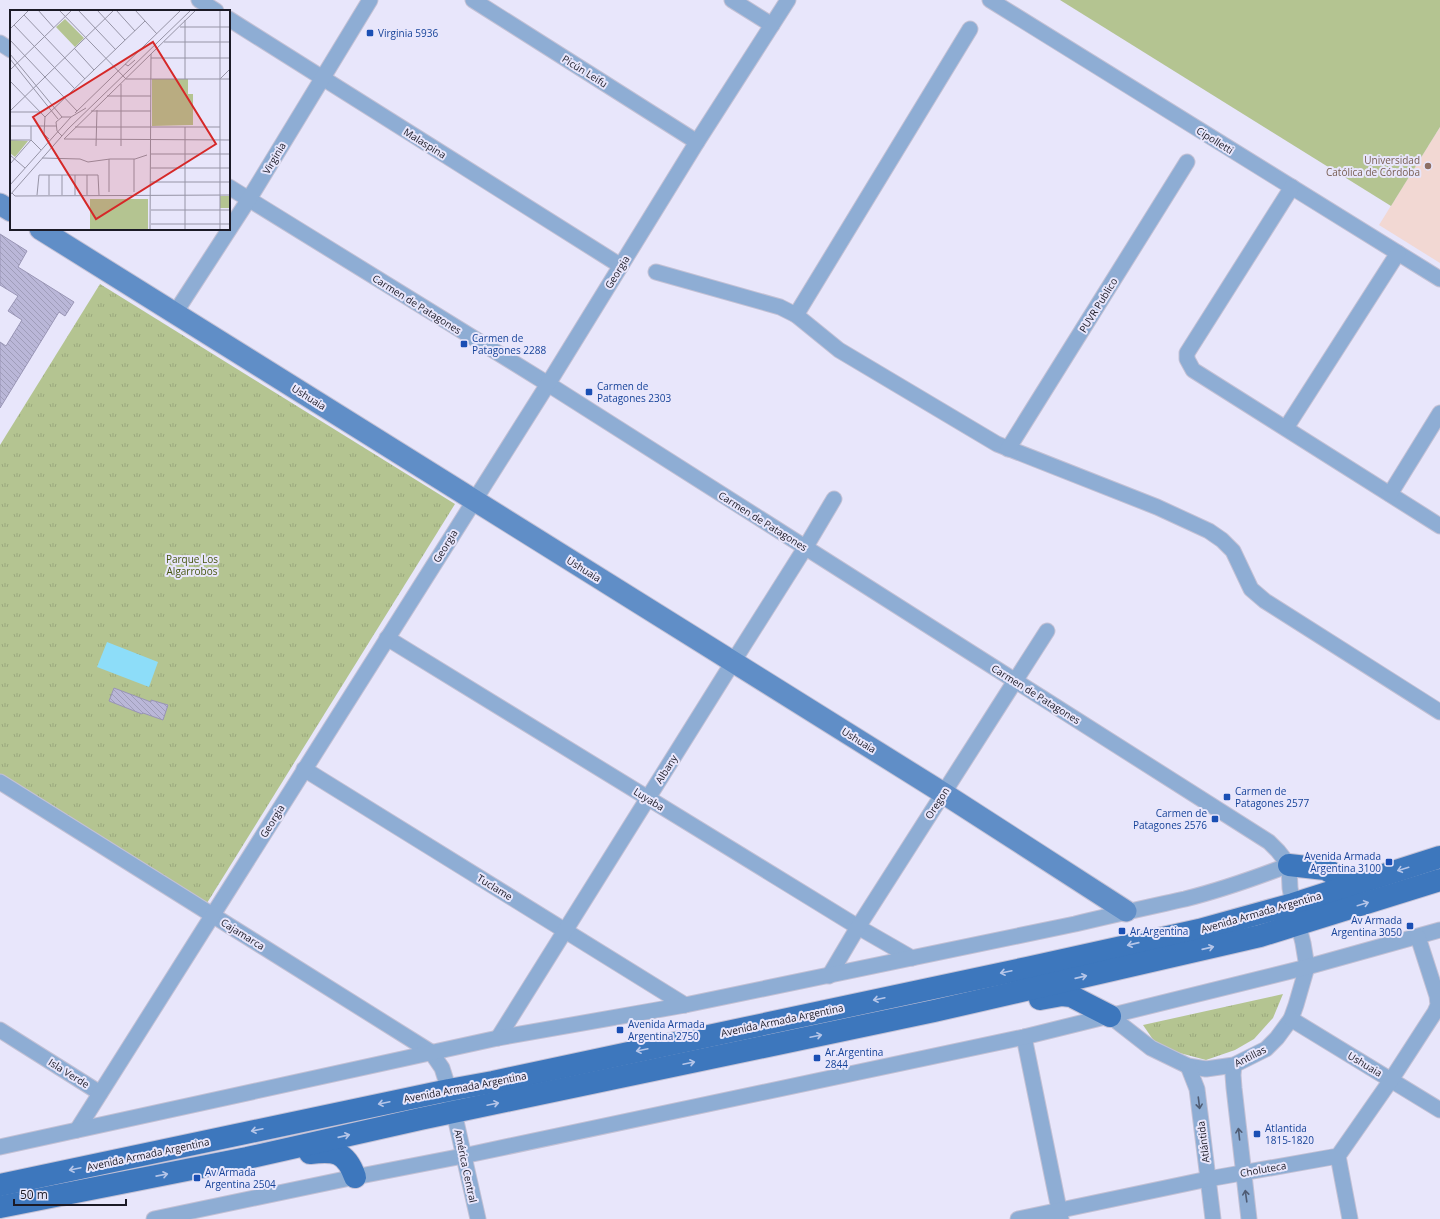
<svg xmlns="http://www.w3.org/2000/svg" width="1440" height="1219" viewBox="0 0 1440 1219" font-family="'Open Sans',sans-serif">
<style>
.education{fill:#f2d8d3}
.grass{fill:#b4c491}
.park{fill:url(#park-tufts)}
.water{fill:#8dddf9}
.building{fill:url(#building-back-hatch);stroke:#9995b5}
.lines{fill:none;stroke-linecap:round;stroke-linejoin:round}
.street-casing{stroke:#c3c1d5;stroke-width:17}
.secondary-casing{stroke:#c3c1d5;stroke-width:23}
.primary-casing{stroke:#c3c1d5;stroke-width:24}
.street{stroke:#8eadd4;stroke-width:15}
.secondary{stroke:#608ec7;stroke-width:21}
.primary{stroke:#3d77bd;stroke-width:22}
.oneway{stroke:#b5c5e8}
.oneway2{stroke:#4f5c74}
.transit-dot{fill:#1a4fb4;stroke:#e8e6fb;stroke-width:1.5}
.education-dot{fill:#8d6e63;stroke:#e8e6fb;stroke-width:1.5}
.labels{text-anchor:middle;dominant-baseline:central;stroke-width:4;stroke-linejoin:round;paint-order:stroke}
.transit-label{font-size:10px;fill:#164399;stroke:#e8e6fb;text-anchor:start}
.street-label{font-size:10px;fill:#1b1a26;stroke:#e8e6fb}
.education-label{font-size:10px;fill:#785e54;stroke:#e8e6fb;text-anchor:end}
.park-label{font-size:10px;fill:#465610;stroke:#e8e6fb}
.inset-road{fill:none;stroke:#9694a6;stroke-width:1}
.view{fill:#d62828;fill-opacity:0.15;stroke:#d62828;stroke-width:2}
.inset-edge{fill:none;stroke:#1b1a26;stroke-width:2}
</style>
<defs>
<pattern id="park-tufts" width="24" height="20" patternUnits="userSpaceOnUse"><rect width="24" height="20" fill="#b4c491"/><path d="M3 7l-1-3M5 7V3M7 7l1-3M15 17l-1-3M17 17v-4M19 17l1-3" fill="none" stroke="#9aa87d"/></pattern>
<pattern id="building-back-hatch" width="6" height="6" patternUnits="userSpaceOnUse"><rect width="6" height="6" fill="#bab7d8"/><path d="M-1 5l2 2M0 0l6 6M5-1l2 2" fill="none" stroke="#9f9db9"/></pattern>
</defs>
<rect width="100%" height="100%" fill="#e8e6fb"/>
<polygon class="education" points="1440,127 1440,263 1379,225"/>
<polygon class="grass" points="1060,0 1440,0 1440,127 1391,206"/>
<g class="park">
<polygon points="100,284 455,504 207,903 0,775 0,445"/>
<polygon points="1283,994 1273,1018 1254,1039 1235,1050 1206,1060 1176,1052 1154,1041 1143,1025"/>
</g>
<polygon class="water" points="107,642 158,662 149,687 97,667"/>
<g class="building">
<polygon points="0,234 27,251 18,267 74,302 65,316 59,312 0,408 0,342 6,346 22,320 8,311 18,296 0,285"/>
<polygon points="114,688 151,702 151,700 168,705 163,720 143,713 142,714 109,701"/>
</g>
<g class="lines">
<g class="street-casing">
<g id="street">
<polyline points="199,0 216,11"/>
<polyline points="473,0 697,142"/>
<polyline points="732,0 772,25"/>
<polyline points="990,0 1440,279"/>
<polyline points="229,19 621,266"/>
<polyline points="0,43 11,50"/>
<polyline points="229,187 548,384 1269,842 1278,851 1289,865"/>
<polyline points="1292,187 1187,353 1187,359 1193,370 1440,526"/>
<polyline points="656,272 780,307 796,315 839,350 997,444 1157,507 1209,531 1222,540 1233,551 1251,589 1265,601 1440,712"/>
<polyline points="175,313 249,199 370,0"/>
<polyline points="796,315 970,29"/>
<polyline points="1286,428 1398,253"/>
<polyline points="1008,449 1187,162"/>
<polyline points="1390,494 1440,413"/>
<polyline points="387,638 858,927 912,958"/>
<polyline points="304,769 685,1005"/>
<polyline points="0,782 431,1052 442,1068 449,1090 478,1219"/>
<polyline points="829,976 858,927 1047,631"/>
<polyline points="1110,1016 1151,1048 1188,1066 1206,1069 1234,1065 1266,1049 1277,1038 1291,1019 1296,1005 1307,967 1303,943 1293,904 1290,888 1289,865"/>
<polyline points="1291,1019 1440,1110"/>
<polyline points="0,1030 100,1093"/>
<polyline points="1024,1037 1061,1219"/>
<polyline points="498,1038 733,662 805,548 834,499"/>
<polyline points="1234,1065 1233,1075 1234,1088 1249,1219"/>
<polyline points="1188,1066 1197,1089 1213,1219"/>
<polyline points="77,1130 548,384 697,142 788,0"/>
<path d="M0 1147 498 1038 685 1005 1075 924C1112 915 1149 907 1185 899 1221 890 1255 878 1289 865"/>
<polyline points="1338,1156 1350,1219"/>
<polyline points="154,1219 355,1177 463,1156 1024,1037 1307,967 1440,930"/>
<polyline points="1018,1219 1208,1179 1338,1156 1391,1080 1435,1012 1438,1005 1437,996 1418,937"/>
</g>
</g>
<g class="secondary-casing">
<g id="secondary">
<polyline points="0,204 11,211"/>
<polyline points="40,229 943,793 1126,911"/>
</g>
</g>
<g class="primary-casing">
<g id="primary">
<polyline points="1289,865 1325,869 1353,884"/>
<polyline points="1040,999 1062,995 1071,996 1110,1016"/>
<path d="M310 1153C334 1150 346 1151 355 1177"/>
<polyline points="0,1185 449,1090 493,1082 1027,968 1199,930 1293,904 1440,857"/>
<polyline points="0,1207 247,1158 420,1119 934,1011 1260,936 1440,880"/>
</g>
</g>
<use href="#street" class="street"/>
<use href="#secondary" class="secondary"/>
<use href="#primary" class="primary"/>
</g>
<defs><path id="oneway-shaft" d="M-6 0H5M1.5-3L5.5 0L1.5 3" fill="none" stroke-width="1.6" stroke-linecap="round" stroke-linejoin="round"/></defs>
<g class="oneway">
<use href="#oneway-shaft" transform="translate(1403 869) rotate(163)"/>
<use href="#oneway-shaft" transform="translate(1363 904) rotate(-17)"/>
<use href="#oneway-shaft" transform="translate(1133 944) rotate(167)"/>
<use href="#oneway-shaft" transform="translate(1208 948) rotate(-13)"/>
<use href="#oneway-shaft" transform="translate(1006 972) rotate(168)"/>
<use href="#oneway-shaft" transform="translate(1081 977) rotate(-13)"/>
<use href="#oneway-shaft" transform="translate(879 999) rotate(168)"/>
<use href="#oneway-shaft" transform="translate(816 1036) rotate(-12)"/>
<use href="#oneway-shaft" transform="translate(642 1050) rotate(168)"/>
<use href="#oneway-shaft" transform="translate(689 1063) rotate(-12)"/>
<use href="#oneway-shaft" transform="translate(384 1103) rotate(168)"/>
<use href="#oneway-shaft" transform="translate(493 1104) rotate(-12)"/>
<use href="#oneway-shaft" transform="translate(257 1130) rotate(168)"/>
<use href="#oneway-shaft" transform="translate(344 1136) rotate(-13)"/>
<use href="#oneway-shaft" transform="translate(75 1169) rotate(168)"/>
<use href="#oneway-shaft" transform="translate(162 1175) rotate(-11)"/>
</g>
<g class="oneway2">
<use href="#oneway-shaft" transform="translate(1199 1103) rotate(83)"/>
<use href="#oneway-shaft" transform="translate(1239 1134) rotate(-96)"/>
<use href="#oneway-shaft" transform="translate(1246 1196) rotate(-98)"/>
</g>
<g class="transit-dot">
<rect x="366" y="29" width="8" height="8" rx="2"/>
<rect x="460" y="340" width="8" height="8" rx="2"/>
<rect x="585" y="388" width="8" height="8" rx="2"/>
<rect x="1223" y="793" width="8" height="8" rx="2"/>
<rect x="1211" y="815" width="8" height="8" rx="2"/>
<rect x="1385" y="858" width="8" height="8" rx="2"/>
<rect x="1406" y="922" width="8" height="8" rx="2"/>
<rect x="1118" y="927" width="8" height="8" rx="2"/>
<rect x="616" y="1026" width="8" height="8" rx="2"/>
<rect x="813" y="1054" width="8" height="8" rx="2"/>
<rect x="1253" y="1130" width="8" height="8" rx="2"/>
<rect x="193" y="1174" width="8" height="8" rx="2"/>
</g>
<circle class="education-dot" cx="1428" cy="166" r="4"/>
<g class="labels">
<g class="transit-label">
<text x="378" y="33">Virginia 5936</text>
<text x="472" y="338">Carmen de<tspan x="472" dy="12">Patagones 2288</tspan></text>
<text x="597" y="386">Carmen de<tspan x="597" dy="12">Patagones 2303</tspan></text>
<text x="1235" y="791">Carmen de<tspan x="1235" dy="12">Patagones 2577</tspan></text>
<text x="1207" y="813" text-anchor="end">Carmen de<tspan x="1207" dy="12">Patagones 2576</tspan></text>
<text x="1381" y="856" text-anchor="end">Avenida Armada<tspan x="1381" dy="12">Argentina 3100</tspan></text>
<text x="1402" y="920" text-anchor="end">Av Armada<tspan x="1402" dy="12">Argentina 3050</tspan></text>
<text x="1130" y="931">Ar.Argentina</text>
<text x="628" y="1024">Avenida Armada<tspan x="628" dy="12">Argentina 2750</tspan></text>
<text x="825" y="1052">Ar.Argentina<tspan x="825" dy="12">2844</tspan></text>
<text x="1265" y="1128">Atlantida<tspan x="1265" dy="12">1815-1820</tspan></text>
<text x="205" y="1172">Av Armada<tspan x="205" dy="12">Argentina 2504</tspan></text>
</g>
<g class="street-label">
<text transform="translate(585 71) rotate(32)">Picún Leifu</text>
<text transform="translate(1215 140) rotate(32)">Cipolletti</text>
<text transform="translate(425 143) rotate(32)">Malaspina</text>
<text transform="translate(274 158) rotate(-59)">Virginia</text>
<text transform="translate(617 272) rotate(-58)">Georgia</text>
<text transform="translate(417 304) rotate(32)">Carmen de Patagones</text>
<text transform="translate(1098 305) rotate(-58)">PUVR Publico</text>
<text transform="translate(309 397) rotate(32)">Ushuaia</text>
<text transform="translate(763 521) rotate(32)">Carmen de Patagones</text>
<text transform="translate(445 546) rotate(-58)">Georgia</text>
<text transform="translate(584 569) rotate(32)">Ushuaia</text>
<text transform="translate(1036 694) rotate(32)">Carmen de Patagones</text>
<text transform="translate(859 740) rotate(32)">Ushuaia</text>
<text transform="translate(666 769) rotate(-58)">Albany</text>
<text transform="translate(649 799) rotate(32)">Luyaba</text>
<text transform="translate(937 803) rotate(-57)">Oregon</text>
<text transform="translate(272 821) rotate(-58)">Georgia</text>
<text transform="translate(495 887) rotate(32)">Tuclame</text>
<text transform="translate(1261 912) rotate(-16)">Avenida Armada Argentina</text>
<text transform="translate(243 934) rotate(32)">Cajamarca</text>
<text transform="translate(782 1020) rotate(-12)">Avenida Armada Argentina</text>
<text transform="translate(1250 1056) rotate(-27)">Antillas</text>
<text transform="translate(1365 1064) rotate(31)">Ushuaia</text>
<text transform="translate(69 1073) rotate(32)">Isla Verde</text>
<text transform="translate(465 1087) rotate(-11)">Avenida Armada Argentina</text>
<text transform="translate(1203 1142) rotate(-97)">Atlántida</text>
<text transform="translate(148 1154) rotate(-12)">Avenida Armada Argentina</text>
<text transform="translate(466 1166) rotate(78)">América Central</text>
<text transform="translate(1263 1169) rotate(-10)">Choluteca</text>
</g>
<g class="education-label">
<text x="1420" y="160">Universidad<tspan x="1420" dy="12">Católica de Córdoba</tspan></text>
</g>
<g class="park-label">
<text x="192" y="559">Parque Los<tspan x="192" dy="12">Algarrobos</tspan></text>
</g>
</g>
<g transform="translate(10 10)">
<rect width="220" height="220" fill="#e8e6fb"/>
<path d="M80 189H138V220H80Z" fill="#b4c491"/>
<path d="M55 9 74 28 65 37 46 17ZM142 69H178V84H183V115L142 116ZM0 130 18 131 5 147 0 143ZM210 186H220V198H210Z" fill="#b4c491"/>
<path class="inset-road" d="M28 0 44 18M49 0 116 69H220M68 0 106 40M87 0 115 30M106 0 125 21M125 0 147 24M14 5 75 69M4 15 65 79M170 17H220M0 19 19 0M0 30 67 101M154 32H220M64 38 84 60M0 44 52 107M141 48H220M0 49 48 109M115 54 118 56 125 50M0 60 62 0M175 69V10M210 69 220 59M0 71 35 107M111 74V136M97 86H141M0 101 104 0M81 101H141M0 102H30M65 103 171 0M61 107 76 98M0 116H46M65 117H210M52 126 47 121 46 112 52 107H61M39 129 34 124 35 107 135 11M54 129 186 0M54 129 220 130M0 130H20M21 130 31 140M21 130V116M86 136 87 100M141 144H220M0 145 15 158M32 148 70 149 78 152 100 149H125L137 145M99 149V182M124 149V182M0 154 21 130M141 158H220M52 165V185M65 165V185M141 172H220M0 175 61 107M2 183 5 186 220 185M0 185 58 119 181 0M27 185 29 165H88L89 185M39 185V165M77 185V165M141 200H220M141 214H220M140 220 141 44M175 220V117M210 220V0"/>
<path class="view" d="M143 32 206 134 86 209 23 107Z"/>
<rect width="220" height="220" class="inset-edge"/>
</g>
<path d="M14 1199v6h112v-6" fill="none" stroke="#1b1a26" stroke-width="2"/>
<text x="20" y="1199" font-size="12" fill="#1b1a26" stroke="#e8e6fb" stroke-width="3" paint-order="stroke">50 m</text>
</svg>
